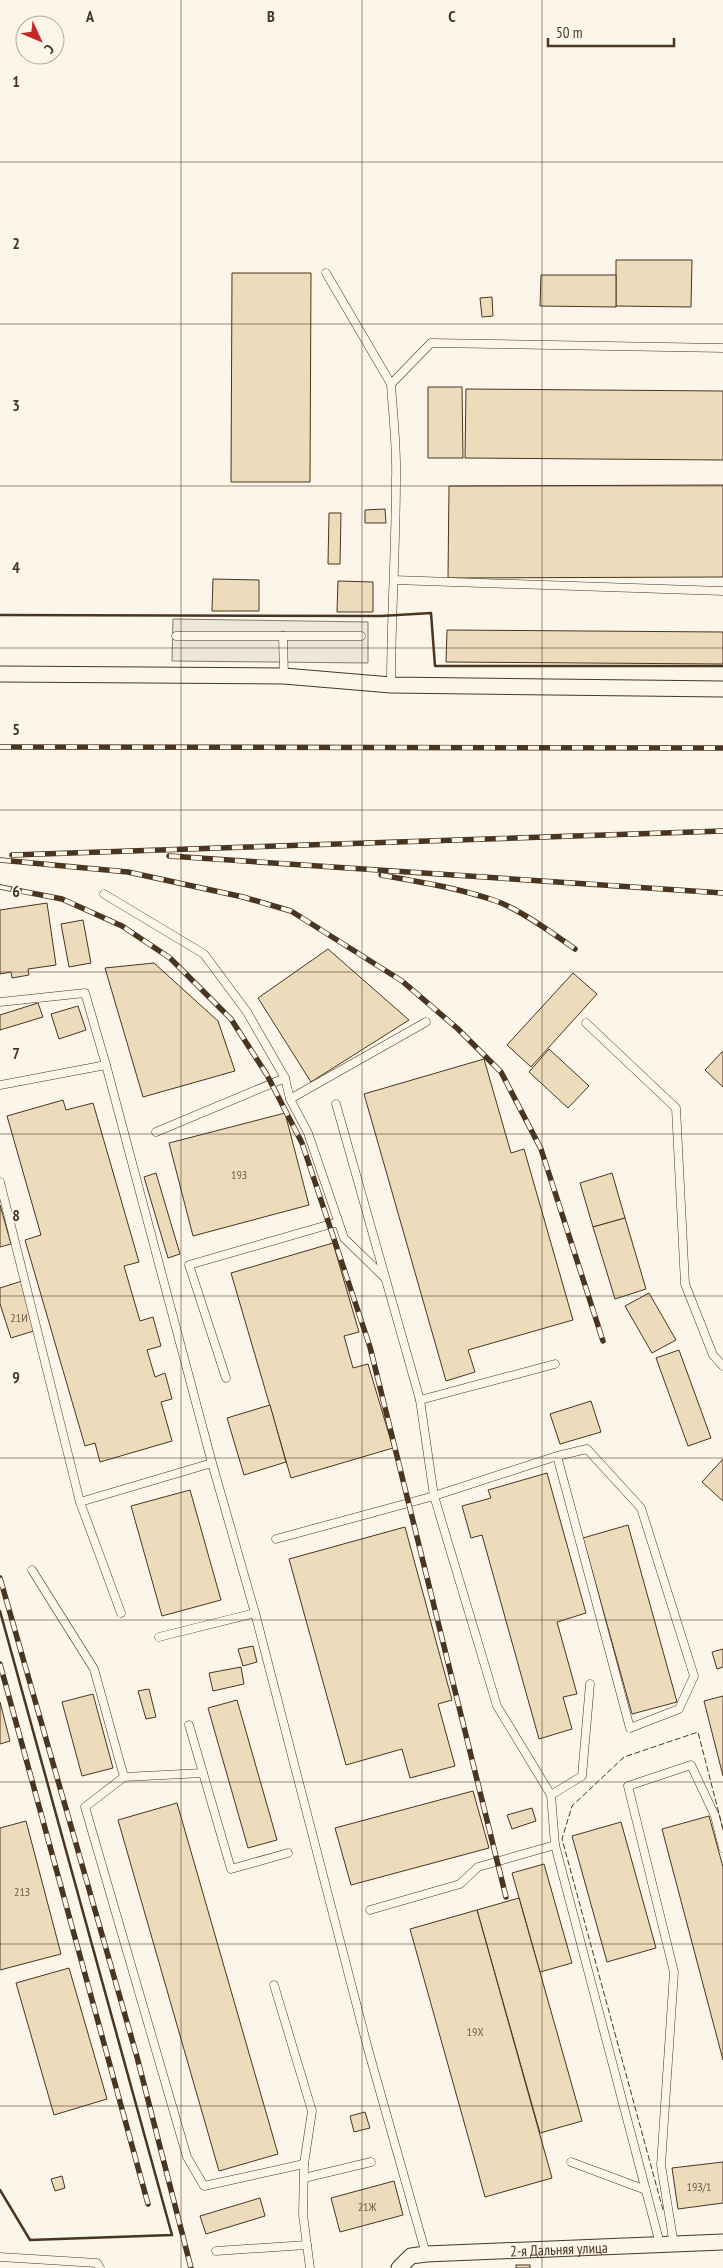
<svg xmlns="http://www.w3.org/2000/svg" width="723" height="2268" viewBox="0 0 723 2268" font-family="'PT Sans Narrow',sans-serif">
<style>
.parking{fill:#ede7d9;stroke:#887966}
.building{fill:#ecdcbc;stroke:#4a3520}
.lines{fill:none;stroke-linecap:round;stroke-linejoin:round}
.lane-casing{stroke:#4a3520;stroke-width:9}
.street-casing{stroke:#4a3520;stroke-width:17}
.lane{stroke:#fbf6e9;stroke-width:8}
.street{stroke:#fbf6e9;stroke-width:15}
.rail-casing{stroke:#4a3520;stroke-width:5.5}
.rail{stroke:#fbf6e9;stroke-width:4;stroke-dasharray:11;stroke-linecap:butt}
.fence{stroke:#4a3520;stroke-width:1;stroke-dasharray:6 2.5;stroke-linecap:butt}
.wall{stroke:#4a3520;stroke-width:2.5}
.grid{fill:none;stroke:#4a3520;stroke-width:1;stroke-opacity:0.55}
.labels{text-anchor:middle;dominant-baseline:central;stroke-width:4;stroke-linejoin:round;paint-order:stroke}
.number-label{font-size:12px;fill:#725f47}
.street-label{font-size:15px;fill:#4a3520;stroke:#fbf6e9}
.grid-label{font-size:16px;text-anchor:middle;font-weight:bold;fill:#4a3520;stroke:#fbf6e9;stroke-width:4;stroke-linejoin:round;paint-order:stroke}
</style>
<rect width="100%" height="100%" fill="#fbf6e9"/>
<polygon class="parking" points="173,619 368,622 368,663 172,661"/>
<g class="building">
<polygon points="616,260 692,260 691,307 616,306"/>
<polygon points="232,273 311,273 310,482 231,482"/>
<polygon points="541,275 616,275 616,307 540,306"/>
<polygon points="492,297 493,316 482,317 480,298"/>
<polygon points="428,387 462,387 463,458 428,458"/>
<polygon points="466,389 723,391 723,460 465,458"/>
<polygon points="723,485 723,577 448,578 449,486"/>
<polygon points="385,509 386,523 365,523 365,510"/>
<polygon points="329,513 341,513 340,564 328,564"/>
<polygon points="213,579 259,580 259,611 212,611"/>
<polygon points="338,581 373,582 373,612 337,612"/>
<polygon points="447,630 723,632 723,664 446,662"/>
<polygon points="47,903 56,965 28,969 29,975 12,978 11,972 0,974 0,910"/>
<polygon points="83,920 91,963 69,967 61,924"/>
<polygon points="328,949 409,1020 311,1082 258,998"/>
<polygon points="154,963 218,1021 235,1071 143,1097 105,968"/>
<polygon points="573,973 597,994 531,1067 507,1045"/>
<polygon points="38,1003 43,1017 0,1030 0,1015"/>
<polygon points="78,1006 86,1030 59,1039 51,1014"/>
<polygon points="549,1049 589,1086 568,1108 529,1072"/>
<polygon points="723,1051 723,1087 705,1070"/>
<polygon points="484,1059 511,1153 524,1149 573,1320 468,1350 475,1372 446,1381 364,1094"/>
<polygon points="63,1100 66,1110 93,1103 139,1262 124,1266 140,1321 153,1317 161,1346 147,1350 155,1377 165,1373 172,1399 161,1402 172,1441 100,1462 95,1443 85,1446 25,1240 41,1235 7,1116"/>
<polygon points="285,1113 309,1205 193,1236 169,1143"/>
<polygon points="156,1173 180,1254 168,1258 144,1177"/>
<polygon points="612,1173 625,1218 593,1227 580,1183"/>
<polygon points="0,1205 11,1244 0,1247"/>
<polygon points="625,1218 646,1289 615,1299 593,1227"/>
<polygon points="333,1243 359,1332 344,1336 353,1368 368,1364 393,1448 291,1478 231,1273"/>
<polygon points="22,1281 37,1330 11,1338 0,1304 0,1288"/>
<polygon points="649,1293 676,1340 652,1353 625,1306"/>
<polygon points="679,1350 711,1438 688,1446 656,1358"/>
<polygon points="591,1401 601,1432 560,1444 550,1414"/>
<polygon points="270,1405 286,1462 244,1475 227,1418"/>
<polygon points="723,1459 723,1501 702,1482"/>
<polygon points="547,1473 586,1613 557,1622 577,1694 563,1697 572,1729 539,1739 482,1535 471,1538 462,1506 491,1498 488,1490"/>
<polygon points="190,1490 221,1600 162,1616 131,1506"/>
<polygon points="628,1525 677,1702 632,1714 583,1538"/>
<polygon points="405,1527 452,1700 438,1704 455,1766 410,1778 402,1749 346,1765 289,1559"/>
<polygon points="253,1646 257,1662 243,1666 238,1649"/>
<polygon points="723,1649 723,1667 717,1669 712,1652"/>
<polygon points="241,1667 244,1684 213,1691 209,1673"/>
<polygon points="149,1689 156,1717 146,1719 138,1691"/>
<polygon points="93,1694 113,1768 82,1776 62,1702"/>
<polygon points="723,1696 723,1776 704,1701"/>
<polygon points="237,1700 277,1840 248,1848 208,1708"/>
<polygon points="0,1702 10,1741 0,1744"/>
<polygon points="473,1791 489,1848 351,1885 335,1828"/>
<polygon points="177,1803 278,2154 219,2171 118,1820"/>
<polygon points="532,1808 536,1821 512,1829 507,1815"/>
<polygon points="709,1816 723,1867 723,2060 662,1829"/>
<polygon points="26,1821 61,1954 0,1970 0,1828"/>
<polygon points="621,1822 656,1948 607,1962 572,1836"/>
<polygon points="544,1864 572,1963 540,1972 512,1873"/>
<polygon points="519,1898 582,2121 540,2133 477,1910"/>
<polygon points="477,1910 552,2178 485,2197 410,1929"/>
<polygon points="69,1968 107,2099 54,2115 16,1983"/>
<polygon points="365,2112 370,2128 354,2132 350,2116"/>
<polygon points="723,2162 723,2203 678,2209 672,2168"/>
<polygon points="62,2176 65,2188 55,2191 51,2179"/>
<polygon points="394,2181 403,2215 340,2232 331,2198"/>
<polygon points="260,2198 265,2216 206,2234 200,2216"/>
<rect x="516" y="2265" width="14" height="3"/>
</g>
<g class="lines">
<g class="lane-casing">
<g id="lane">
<polyline points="326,273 391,384"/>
<polyline points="394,580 723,591"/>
<polyline points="176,636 361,636"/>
<polyline points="283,636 284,676"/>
<path d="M391 685C391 616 396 548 396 479 397 448 393 415 391 384L431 343 723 348"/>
<polyline points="104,894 204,954 247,1012 285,1078 290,1099 308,1133 344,1238 385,1278"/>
<polyline points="0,1002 85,993 106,1065 212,1463 255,1613 368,2049 426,2254"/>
<polyline points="586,1023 676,1108 685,1284 713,1355 723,1366"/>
<polyline points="0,1085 106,1065"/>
<polyline points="290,1099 426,1022"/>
<polyline points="336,1104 420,1400 434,1496 497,1706 551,1795 555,1845 660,2244"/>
<polyline points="156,1132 285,1078"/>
<polyline points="0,1182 80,1502 121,1613"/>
<polyline points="226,1378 189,1265 338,1222"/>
<polyline points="420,1400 555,1364"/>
<polyline points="80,1502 212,1463"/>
<polyline points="276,1539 434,1496 557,1456 587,1449 641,1508 694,1676 679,1709 630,1728 557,1456"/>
<polyline points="32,1570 94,1669 124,1777 85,1807 187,2157 204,2186 304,2164 303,2215 310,2268"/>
<polyline points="159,1637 255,1613"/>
<polyline points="189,1725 231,1869 288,1853"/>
<polyline points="124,1777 203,1773"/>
<polyline points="551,1795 582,1776 590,1684"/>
<polyline points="370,1910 460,1884 478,1867 555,1845"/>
<polyline points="274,1985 312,2111 304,2164"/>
<polyline points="571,2162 646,2190"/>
<polyline points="304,2178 371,2162"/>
<polyline points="674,2245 661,2165 674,1972 628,1786 691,1765 715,1816 723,1848"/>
<polyline points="216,2251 307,2245"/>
<polyline points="0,2257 97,2263 100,2268"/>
</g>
</g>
<g class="street-casing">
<g id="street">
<polyline points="0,674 284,676 391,685 723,689"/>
<path id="s1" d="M399 2268 411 2256 426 2254 723 2242"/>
</g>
</g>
<use href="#lane" class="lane"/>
<use href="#street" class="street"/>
<g class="rail-casing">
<g id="rail">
<polyline points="0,747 723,748"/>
<polyline points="12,855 723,831"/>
<polyline points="169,856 723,893"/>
<polyline points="0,860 128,872 243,897 291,911 402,981 458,1029 501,1072 541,1149 603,1341"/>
<path d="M381 875C420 882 459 888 496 901 519 909 554 934 575 949"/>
<polyline points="0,887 62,899 122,926 170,958 231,1019 267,1075 302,1143 370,1347 506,1897"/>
<polyline points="0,1578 137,2057 191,2268"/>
<polyline points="0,1664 148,2204"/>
</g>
</g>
<use href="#rail" class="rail"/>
<polyline class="fence" points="663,2210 562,1839 572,1806 624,1757 698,1732 723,1829"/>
<g class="wall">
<polyline points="0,615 381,616 431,613 435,666 723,666"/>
<polyline points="0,1611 172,2235 30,2240 0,2190"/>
</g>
</g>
<path class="grid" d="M181 0V2268M362 0V2268M542 0V2268M0 162H723M0 324H723M0 486H723M0 648H723M0 810H723M0 972H723M0 1134H723M0 1296H723M0 1458H723M0 1620H723M0 1782H723M0 1944H723M0 2106H723"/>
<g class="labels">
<g class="number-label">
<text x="239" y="1174">19З</text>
<text x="19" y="1317">21И</text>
<text x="22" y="1891">21З</text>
<text x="475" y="2031">19Х</text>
<text x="699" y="2186">19З/1</text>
<text x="367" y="2206">21Ж</text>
</g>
<g class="street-label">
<text stroke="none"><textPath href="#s1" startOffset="165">2-я Дальняя улица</textPath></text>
</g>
</g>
<g class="grid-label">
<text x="90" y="22">A</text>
<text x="271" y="22">B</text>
<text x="452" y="22">C</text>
<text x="16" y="87">1</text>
<text x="16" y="249">2</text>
<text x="16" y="411">3</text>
<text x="16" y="573">4</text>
<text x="16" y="735">5</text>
<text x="16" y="897">6</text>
<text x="16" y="1059">7</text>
<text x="16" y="1221">8</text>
<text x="16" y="1383">9</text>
</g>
<g transform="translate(40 40) rotate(134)"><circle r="24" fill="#fbf6e9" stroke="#b4a999"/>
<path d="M0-4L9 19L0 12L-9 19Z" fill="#c62828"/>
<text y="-8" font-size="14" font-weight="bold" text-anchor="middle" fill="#4a3520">С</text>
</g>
<path d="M548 38v8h126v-8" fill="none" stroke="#4a3520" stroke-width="2.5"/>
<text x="556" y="38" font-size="15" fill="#4a3520" stroke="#fbf6e9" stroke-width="4" paint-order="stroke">50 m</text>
</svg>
